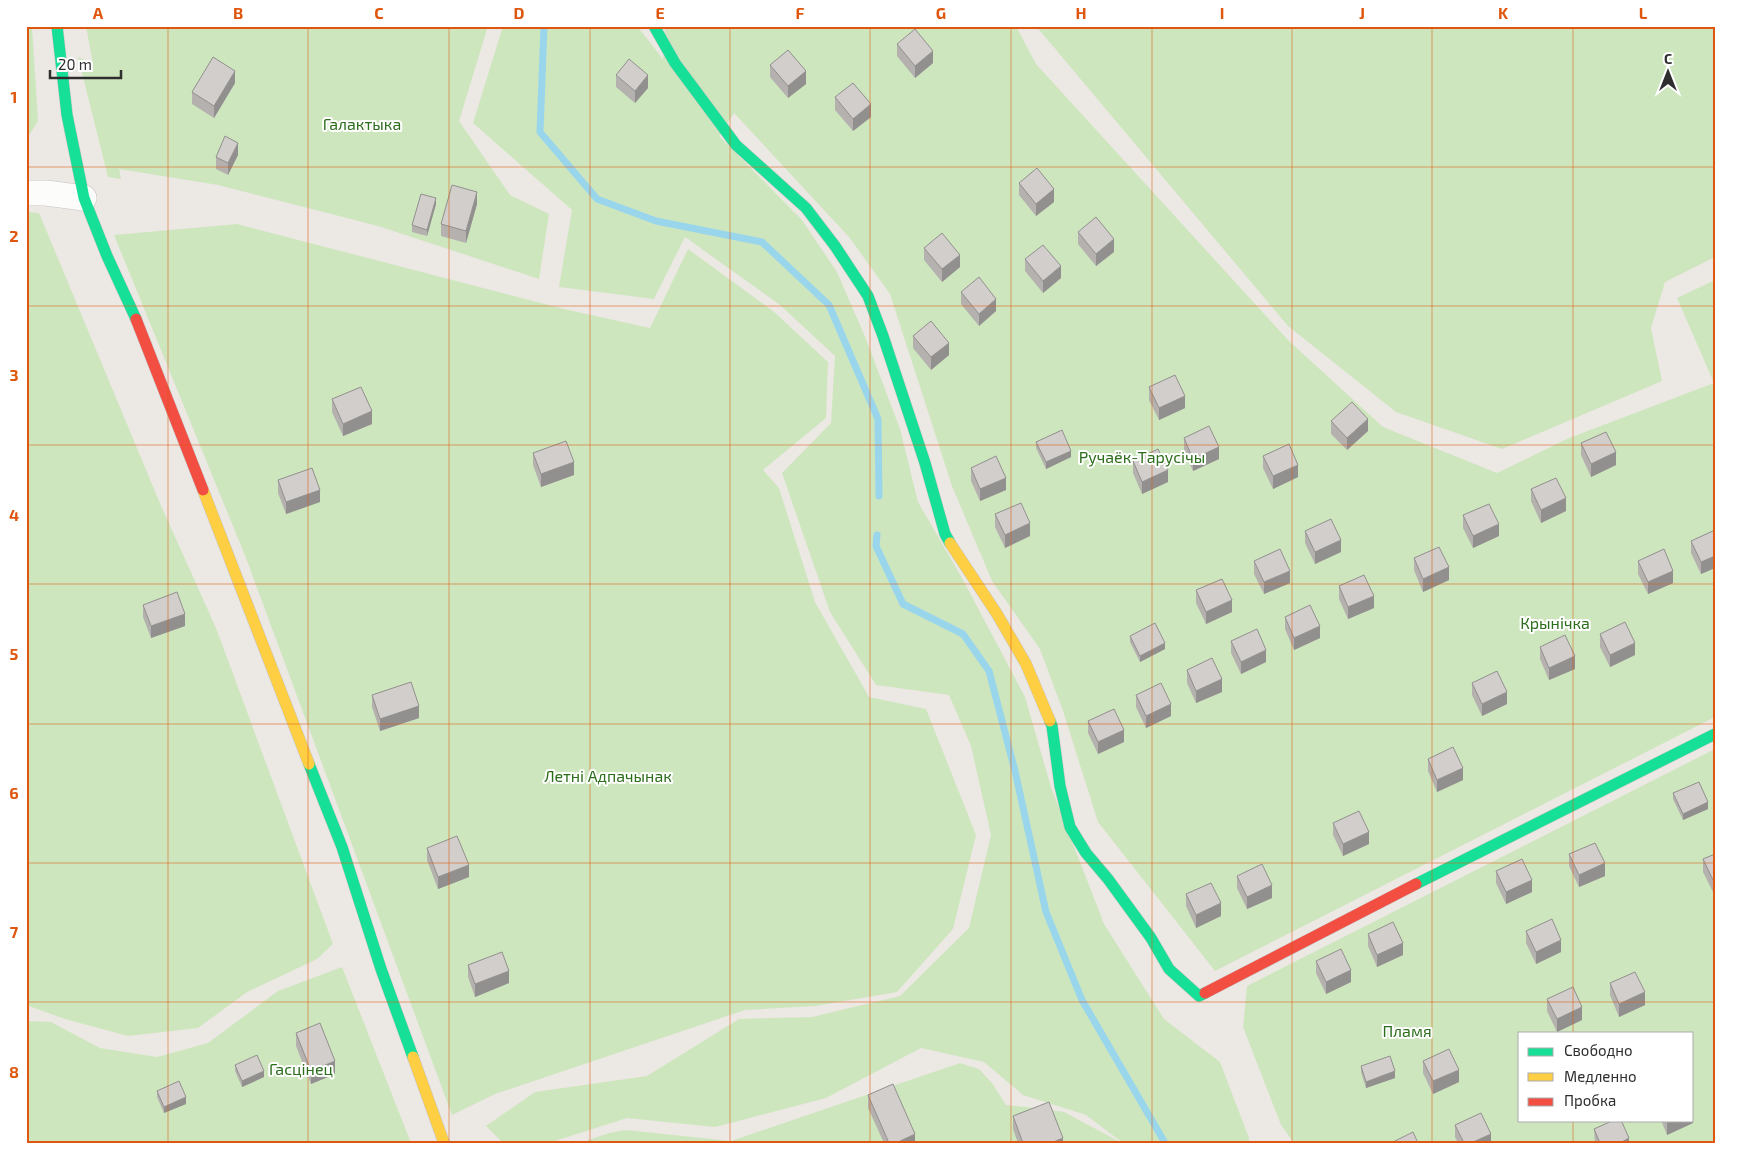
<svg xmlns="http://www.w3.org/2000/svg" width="1741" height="1169" viewBox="0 0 1741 1169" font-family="'Exo 2',sans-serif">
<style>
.green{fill:#cee6be;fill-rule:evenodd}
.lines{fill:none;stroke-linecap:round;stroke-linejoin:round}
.stream{stroke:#99d6ec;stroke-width:7}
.street-casing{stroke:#c5c4c5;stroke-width:26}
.fast-casing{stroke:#c5c4c5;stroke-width:12}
.slow-casing{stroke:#c5c4c5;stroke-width:12}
.jam-casing{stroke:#c5c4c5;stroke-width:12}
.street{stroke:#fcfcfb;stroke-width:25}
.fast{stroke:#16e098;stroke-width:11}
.slow{stroke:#ffcf43;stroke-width:11}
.jam{stroke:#f24e42;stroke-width:11}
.wall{fill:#b4b1af}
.shaded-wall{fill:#92908e}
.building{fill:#d1cecb;stroke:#92908e}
.grid{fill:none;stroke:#df570e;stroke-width:1;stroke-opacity:0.55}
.labels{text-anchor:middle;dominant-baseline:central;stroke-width:4;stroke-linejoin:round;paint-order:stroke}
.park-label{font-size:16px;fill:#2c6e1b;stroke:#fff}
.neatline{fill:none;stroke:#df570e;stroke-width:2}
.grid-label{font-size:16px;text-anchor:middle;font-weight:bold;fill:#df570e}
</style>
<rect width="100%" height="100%" fill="#ece8e4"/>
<g class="green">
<polygon points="26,26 32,26 38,121 26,140"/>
<polygon points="86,26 488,26 459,121 510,195 549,214 539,279 378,226 218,185 119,169 121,179 108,177 78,57 93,64"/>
<polygon points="503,26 637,26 663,59 665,26 1016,26 1036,64 1288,340 1383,427 1497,473 1569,438 1714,383 1677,298 1715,280 1715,717 1215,971 1098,822 1063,711 1040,649 992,581 952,486 890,294 849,237 734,113 719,136 802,220 837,272 866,339 900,429 918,502 962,578 1025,697 1051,787 1104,924 1164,1019 1220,1062 1249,1138 1249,1143 1123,1143 1086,1115 1023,1095 984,1062 921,1048 826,1098 715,1127 627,1118 549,1143 503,1143 486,1126 535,1092 647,1076 739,1019 812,1017 900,996 969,928 991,835 971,746 949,695 876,685 830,612 782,473 831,423 835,356 780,305 685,237 654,299 559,287 572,210 473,123"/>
<polygon points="1036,26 1715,26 1715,257 1665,282 1651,328 1662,381 1502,449 1396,412 1288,326"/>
<polygon points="26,212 39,213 159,501 216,628 333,944 317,959 247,992 198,1028 128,1036 65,1019 26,1005"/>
<polygon points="237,224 564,309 650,328 688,249 773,311 828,362 826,418 763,470 779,488 815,602 869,697 926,709 976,835 953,929 897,992 815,1006 745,1010 495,1094 452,1115 246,558 114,235"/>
<path d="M1715 749V1143H1294L1281 1125 1243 1027 1247 986ZM1520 1033H1692V1120H1520Z"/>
<polygon points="342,967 411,1143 26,1143 26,1021 51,1022 100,1048 157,1057 208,1043 278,991"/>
<polygon points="960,1063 979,1069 992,1083 1006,1105 1038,1108 1064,1112 1122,1143 580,1143 609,1133 626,1130 731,1141"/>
</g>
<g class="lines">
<g class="stream">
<polyline points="544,26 540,132 597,199 656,221 762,242 829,305 878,419 879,496"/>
<polyline points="877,535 876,546 903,604 963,634 989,671 1015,771 1046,912 1082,1000 1165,1143"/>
</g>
<g class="street-casing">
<polyline id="street" points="26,193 46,193 84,198"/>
</g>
<g class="fast-casing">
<g id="fast">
<polyline points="57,26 67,115 84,198 107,256 136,319"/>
<polyline points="654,26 675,63 736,145 806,208 835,246 868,296 883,336 925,463 945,534 950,543"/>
<polyline points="1050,721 1052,726 1060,786 1070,827 1086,853 1108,879 1151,938 1169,969 1199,996 1205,993"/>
<polyline points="309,764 342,847 381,969 413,1057"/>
<polyline points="1416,884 1715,734"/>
</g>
</g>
<g class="slow-casing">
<g id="slow">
<polyline points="203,490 309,764"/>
<polyline points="950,543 997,614 1026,664 1050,721"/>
<polyline points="413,1057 444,1143"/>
</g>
</g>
<g class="jam-casing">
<g id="jam">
<polyline points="136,319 203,490"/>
<polyline points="1205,993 1416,884"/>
</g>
</g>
<use href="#street" class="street"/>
<use href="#fast" class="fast"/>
<use href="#slow" class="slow"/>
<use href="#jam" class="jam"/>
</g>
<g class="wall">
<polygon points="897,44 933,63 915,78 897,56"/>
<polygon points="770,65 806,84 788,98 770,77"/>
<polygon points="616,75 648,88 635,103 616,87"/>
<polygon points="235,83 214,118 192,104 192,92"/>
<polygon points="835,97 871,117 853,131 835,110"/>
<polygon points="238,155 228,175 216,169 216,157"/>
<polygon points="1019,183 1054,202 1036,216 1019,195"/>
<polygon points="436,204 427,236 412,232 412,225"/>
<polygon points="477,204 466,243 441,236 441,224"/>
<polygon points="1078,232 1114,252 1096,266 1078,244"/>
<polygon points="924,248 960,267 942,282 924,260"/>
<polygon points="1025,259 1061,278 1043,293 1025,271"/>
<polygon points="961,292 996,311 979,326 961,304"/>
<polygon points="913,336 949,355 931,370 913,348"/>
<polygon points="1149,387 1185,408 1159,420 1149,400"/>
<polygon points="332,399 372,424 343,436 332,412"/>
<polygon points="1331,421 1368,431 1347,450 1331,434"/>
<polygon points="1184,438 1219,459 1193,471 1184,451"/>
<polygon points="1036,442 1071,457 1046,469 1036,448"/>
<polygon points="1581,443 1616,465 1591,477 1581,455"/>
<polygon points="533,453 574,475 541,487 533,465"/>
<polygon points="1263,456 1298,477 1273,489 1263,468"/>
<polygon points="1133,461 1168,482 1142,494 1133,473"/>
<polygon points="971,468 1006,490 980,501 971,481"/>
<polygon points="278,480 320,502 286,514 278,493"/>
<polygon points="1531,489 1566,511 1541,523 1531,501"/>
<polygon points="995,514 1030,536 1005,548 995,527"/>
<polygon points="1463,515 1499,536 1473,548 1463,528"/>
<polygon points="1715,530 1715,568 1701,574 1691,553 1691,541"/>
<polygon points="1305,531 1341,552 1315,564 1305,543"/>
<polygon points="1414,558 1449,580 1423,592 1414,570"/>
<polygon points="1254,561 1290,583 1264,594 1254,574"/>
<polygon points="1638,561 1673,583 1648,594 1638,574"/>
<polygon points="1339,586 1374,608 1348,619 1339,599"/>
<polygon points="1196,590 1232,612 1206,624 1196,603"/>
<polygon points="143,605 185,626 151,638 143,617"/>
<polygon points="1285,617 1320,638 1294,650 1285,629"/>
<polygon points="1600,634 1635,655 1610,667 1600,647"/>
<polygon points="1130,636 1165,649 1140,662 1130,642"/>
<polygon points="1231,641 1266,662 1241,674 1231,653"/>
<polygon points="1540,647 1575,669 1549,680 1540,659"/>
<polygon points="1187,670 1222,692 1196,703 1187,683"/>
<polygon points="1472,683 1507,704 1482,716 1472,695"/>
<polygon points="372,695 419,718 380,731 372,707"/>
<polygon points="1136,695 1171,716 1146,728 1136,707"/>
<polygon points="1088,721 1124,742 1098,754 1088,733"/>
<polygon points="1428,759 1463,780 1437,792 1428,771"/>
<polygon points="1673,793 1708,809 1683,820 1673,799"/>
<polygon points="1333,823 1369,844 1343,856 1333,835"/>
<polygon points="427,848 469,877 438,889 427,860"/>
<polygon points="1569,854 1605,876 1579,887 1569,866"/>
<polygon points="1715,854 1713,892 1703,872 1703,859"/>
<polygon points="1496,871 1532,892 1506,904 1496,883"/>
<polygon points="1237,876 1272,898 1247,909 1237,888"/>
<polygon points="1186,894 1221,916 1196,928 1186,906"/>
<polygon points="1526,931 1561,952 1536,964 1526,943"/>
<polygon points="1368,934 1403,955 1377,967 1368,946"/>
<polygon points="1316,961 1351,982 1326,994 1316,973"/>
<polygon points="468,965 509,983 475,997 468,977"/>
<polygon points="1610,983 1645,1005 1619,1017 1610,995"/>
<polygon points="1547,999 1582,1020 1557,1032 1547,1011"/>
<polygon points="296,1033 335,1074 311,1084 296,1046"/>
<polygon points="1423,1061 1459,1082 1433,1094 1423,1073"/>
<polygon points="235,1065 264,1077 242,1087 235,1071"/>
<polygon points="1361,1066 1395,1078 1366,1088 1361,1072"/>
<polygon points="157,1091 186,1104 164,1113 157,1097"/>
<polygon points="868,1095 915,1143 884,1143 868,1108"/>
<polygon points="1013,1116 1063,1143 1018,1143 1013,1129"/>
<polygon points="1661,1120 1692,1120 1693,1123 1667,1135"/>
<polygon points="1455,1125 1491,1143 1458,1143 1455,1137"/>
<polygon points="1594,1129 1629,1143 1595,1143"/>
</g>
<g class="shaded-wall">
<polygon points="933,51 933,63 915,78 915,66"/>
<polygon points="235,71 235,83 214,118 214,106"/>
<polygon points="806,71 806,84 788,98 788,86"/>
<polygon points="648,75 648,88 635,103 635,91"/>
<polygon points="871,104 871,117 853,131 853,119"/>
<polygon points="238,143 238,155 228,175 228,163"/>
<polygon points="1054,189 1054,202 1036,216 1036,204"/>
<polygon points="477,192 477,204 466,243 466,231"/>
<polygon points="436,198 436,204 427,236 427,230"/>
<polygon points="1114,239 1114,252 1096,266 1096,254"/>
<polygon points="960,255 960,267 942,282 942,269"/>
<polygon points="1061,266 1061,278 1043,293 1043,281"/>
<polygon points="996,299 996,311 979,326 979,314"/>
<polygon points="949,343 949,355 931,370 931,357"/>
<polygon points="1185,396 1185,408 1159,420 1159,408"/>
<polygon points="372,411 372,424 343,436 343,424"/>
<polygon points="1368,419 1368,431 1347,450 1347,438"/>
<polygon points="1219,447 1219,459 1193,471 1193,459"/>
<polygon points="1071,451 1071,457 1046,469 1046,462"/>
<polygon points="1616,452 1616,465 1591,477 1591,464"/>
<polygon points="574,462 574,475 541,487 541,474"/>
<polygon points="1298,465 1298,477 1273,489 1273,476"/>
<polygon points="1168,470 1168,482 1142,494 1142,482"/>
<polygon points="1006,478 1006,490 980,501 980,489"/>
<polygon points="320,490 320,502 286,514 286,502"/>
<polygon points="1566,498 1566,511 1541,523 1541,510"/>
<polygon points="1030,523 1030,536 1005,548 1005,535"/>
<polygon points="1499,524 1499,536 1473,548 1473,536"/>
<polygon points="1341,540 1341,552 1315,564 1315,552"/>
<polygon points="1715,556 1715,568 1701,574 1701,562"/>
<polygon points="1449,567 1449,580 1423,592 1423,579"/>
<polygon points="1290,571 1290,583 1264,594 1264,582"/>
<polygon points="1673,571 1673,583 1648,594 1648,582"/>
<polygon points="1374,596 1374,608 1348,619 1348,607"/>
<polygon points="1232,600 1232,612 1206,624 1206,612"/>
<polygon points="185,614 185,626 151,638 151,626"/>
<polygon points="1320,626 1320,638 1294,650 1294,638"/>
<polygon points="1165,643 1165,649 1140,662 1140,656"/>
<polygon points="1635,643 1635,655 1610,667 1610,655"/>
<polygon points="1266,650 1266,662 1241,674 1241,662"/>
<polygon points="1575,656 1575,669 1549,680 1549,668"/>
<polygon points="1222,679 1222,692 1196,703 1196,691"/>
<polygon points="1507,692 1507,704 1482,716 1482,704"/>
<polygon points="1171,704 1171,716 1146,728 1146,716"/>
<polygon points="419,706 419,718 380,731 380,719"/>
<polygon points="1124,730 1124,742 1098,754 1098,742"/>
<polygon points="1463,768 1463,780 1437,792 1437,780"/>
<polygon points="1708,802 1708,809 1683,820 1683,814"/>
<polygon points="1369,832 1369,844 1343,856 1343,844"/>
<polygon points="1605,863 1605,876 1579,887 1579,875"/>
<polygon points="469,865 469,877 438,889 438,877"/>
<polygon points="1715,879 1715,891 1713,892 1713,880"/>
<polygon points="1532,880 1532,892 1506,904 1506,892"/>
<polygon points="1272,885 1272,898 1247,909 1247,897"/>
<polygon points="1221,903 1221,916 1196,928 1196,915"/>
<polygon points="1561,940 1561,952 1536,964 1536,952"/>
<polygon points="1403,943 1403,955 1377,967 1377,955"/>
<polygon points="1351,970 1351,982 1326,994 1326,982"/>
<polygon points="509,971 509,983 475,997 475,984"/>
<polygon points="1645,992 1645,1005 1619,1017 1619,1004"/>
<polygon points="1582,1007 1582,1020 1557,1032 1557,1019"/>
<polygon points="335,1061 335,1074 311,1084 311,1071"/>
<polygon points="1459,1070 1459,1082 1433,1094 1433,1081"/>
<polygon points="264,1071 264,1077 242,1087 242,1081"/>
<polygon points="1395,1071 1395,1078 1366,1088 1366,1082"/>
<polygon points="186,1097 186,1104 164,1113 164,1107"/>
<polygon points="1693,1110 1693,1123 1667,1135 1667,1122 1672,1120 1692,1120 1692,1111"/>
<polygon points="915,1134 915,1143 896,1143"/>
<polygon points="1491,1134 1491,1143 1471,1143"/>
<polygon points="1063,1138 1063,1143 1051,1143"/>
<polygon points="1629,1138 1629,1143 1620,1143"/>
</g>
<g class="building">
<polygon points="915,29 933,51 915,66 897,44"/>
<polygon points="788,50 806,71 788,86 770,65"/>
<polygon points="213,57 235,71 214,106 192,92"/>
<polygon points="629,59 648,75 635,91 616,75"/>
<polygon points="853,83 871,104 853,119 835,97"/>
<polygon points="225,136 238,143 228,163 216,157"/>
<polygon points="1037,168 1054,189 1036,204 1019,183"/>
<polygon points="452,185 477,192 466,231 441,224"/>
<polygon points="421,194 436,198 427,230 412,225"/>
<polygon points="1096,217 1114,239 1096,254 1078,232"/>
<polygon points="942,233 960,255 942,269 924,248"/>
<polygon points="1043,245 1061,266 1043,281 1025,259"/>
<polygon points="979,277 996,299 979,314 961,292"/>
<polygon points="931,321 949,343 931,357 913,336"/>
<polygon points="1175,375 1185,396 1159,408 1149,387"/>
<polygon points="361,387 372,411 343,424 332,399"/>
<polygon points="1352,402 1368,419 1347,438 1331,421"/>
<polygon points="1209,426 1219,447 1193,459 1184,438"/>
<polygon points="1062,430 1071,451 1046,462 1036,442"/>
<polygon points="1606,432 1616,452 1591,464 1581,443"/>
<polygon points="566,441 574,462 541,474 533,453"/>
<polygon points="1289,444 1298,465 1273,476 1263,456"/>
<polygon points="1158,449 1168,470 1142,482 1133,461"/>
<polygon points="996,456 1006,478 980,489 971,468"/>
<polygon points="312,468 320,490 286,502 278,480"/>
<polygon points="1556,478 1566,498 1541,510 1531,489"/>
<polygon points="1021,503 1030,523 1005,535 995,514"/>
<polygon points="1489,504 1499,524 1473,536 1463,515"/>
<polygon points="1331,519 1341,540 1315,552 1305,531"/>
<polygon points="1715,530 1715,556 1701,562 1691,541"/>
<polygon points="1439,547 1449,567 1423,579 1414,558"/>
<polygon points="1280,549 1290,571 1264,582 1254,561"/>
<polygon points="1664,549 1673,571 1648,582 1638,561"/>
<polygon points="1364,575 1374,596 1348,607 1339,586"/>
<polygon points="1222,579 1232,600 1206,612 1196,590"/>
<polygon points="177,592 185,614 151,626 143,605"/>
<polygon points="1310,605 1320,626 1294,638 1285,617"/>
<polygon points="1625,622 1635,643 1610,655 1600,634"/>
<polygon points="1155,623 1165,643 1140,656 1130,636"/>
<polygon points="1257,629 1266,650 1241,662 1231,641"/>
<polygon points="1565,635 1575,656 1549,668 1540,647"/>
<polygon points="1212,658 1222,679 1196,691 1187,670"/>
<polygon points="1497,671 1507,692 1482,704 1472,683"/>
<polygon points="411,682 419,706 380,719 372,695"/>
<polygon points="1161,683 1171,704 1146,716 1136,695"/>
<polygon points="1114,709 1124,730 1098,742 1088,721"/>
<polygon points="1453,747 1463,768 1437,780 1428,759"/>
<polygon points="1699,782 1708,802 1683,814 1673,793"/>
<polygon points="1359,811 1369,832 1343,844 1333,823"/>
<polygon points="457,836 469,865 438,877 427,848"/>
<polygon points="1595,843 1605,863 1579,875 1569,854"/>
<polygon points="1715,854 1715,879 1713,880 1703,859"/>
<polygon points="1522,859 1532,880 1506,892 1496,871"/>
<polygon points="1262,864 1272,885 1247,897 1237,876"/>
<polygon points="1211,883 1221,903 1196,915 1186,894"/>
<polygon points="1552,919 1561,940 1536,952 1526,931"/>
<polygon points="1393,922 1403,943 1377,955 1368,934"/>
<polygon points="1341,949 1351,970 1326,982 1316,961"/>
<polygon points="502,952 509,971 475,984 468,965"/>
<polygon points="1635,972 1645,992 1619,1004 1610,983"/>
<polygon points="1573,987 1582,1007 1557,1019 1547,999"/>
<polygon points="320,1023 335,1061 311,1071 296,1033"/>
<polygon points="1449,1049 1459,1070 1433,1081 1423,1061"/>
<polygon points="257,1055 264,1071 242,1081 235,1065"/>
<polygon points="1390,1056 1395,1071 1366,1082 1361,1066"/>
<polygon points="179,1081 186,1097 164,1107 157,1091"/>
<polygon points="893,1084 915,1134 896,1143 889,1143 868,1095"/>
<polygon points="1049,1102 1063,1138 1051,1143 1023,1143 1013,1116"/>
<polygon points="1481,1113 1491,1134 1471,1143 1464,1143 1455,1125"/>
<polygon points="1614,1120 1621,1120 1629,1138 1620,1143 1600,1143 1594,1129"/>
<polygon points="1413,1132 1418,1143 1391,1143"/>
</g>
<path class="grid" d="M168 26V1143M308 26V1143M449 26V1143M590 26V1143M730 26V1143M870 26V1143M1011 26V1143M1152 26V1143M1292 26V1143M1432 26V1143M1573 26V1033M26 167H1715M26 306H1715M26 445H1715M26 584H1715M26 724H1715M26 863H1715M26 1002H1715M1573 1120V1143"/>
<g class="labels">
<g class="park-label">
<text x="362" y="123">Галактыка</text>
<text x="1142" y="456">Ручаёк-Тарусічы</text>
<text x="1555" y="622">Крынічка</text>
<text x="608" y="775">Летні Адпачынак</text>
<text x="1407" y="1030">Пламя</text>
<text x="301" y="1068">Гасцінец</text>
</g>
</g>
<rect width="1741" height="1169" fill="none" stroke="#ffffff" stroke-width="55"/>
<rect x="1518" y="1032" width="175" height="90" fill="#ffffff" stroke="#ababab"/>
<rect x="1528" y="1048" width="25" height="8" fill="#16e098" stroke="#ababab"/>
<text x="1564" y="1056" font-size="15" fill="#2e2e2e">Свободно</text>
<rect x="1528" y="1073" width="25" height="8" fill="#ffcf43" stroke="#ababab"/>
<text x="1564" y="1082" font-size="15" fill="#2e2e2e">Медленно</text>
<rect x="1528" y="1098" width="25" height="8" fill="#f24e42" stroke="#ababab"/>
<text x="1564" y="1106" font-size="15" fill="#2e2e2e">Пробка</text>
<g transform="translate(1668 72)" stroke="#ffffff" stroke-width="4" paint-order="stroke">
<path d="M0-4L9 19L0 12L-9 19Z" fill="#2e2e2e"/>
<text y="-8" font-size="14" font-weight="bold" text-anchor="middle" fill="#2e2e2e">С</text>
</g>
<path d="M50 70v8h71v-8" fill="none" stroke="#2e2e2e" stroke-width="2.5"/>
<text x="58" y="70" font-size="15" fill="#2e2e2e" stroke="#ffffff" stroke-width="4" paint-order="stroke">20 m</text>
<rect x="28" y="28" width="1686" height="1114" class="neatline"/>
<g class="grid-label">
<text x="98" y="19">A</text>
<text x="238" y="19">B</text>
<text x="379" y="19">C</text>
<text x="519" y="19">D</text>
<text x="660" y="19">E</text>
<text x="800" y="19">F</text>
<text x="941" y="19">G</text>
<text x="1081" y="19">H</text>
<text x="1222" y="19">I</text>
<text x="1362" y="19">J</text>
<text x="1503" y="19">K</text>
<text x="1643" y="19">L</text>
<text x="14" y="103">1</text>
<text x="14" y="242">2</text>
<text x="14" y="381">3</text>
<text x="14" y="521">4</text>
<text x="14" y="660">5</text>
<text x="14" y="799">6</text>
<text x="14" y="938">7</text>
<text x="14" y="1078">8</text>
</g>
</svg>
